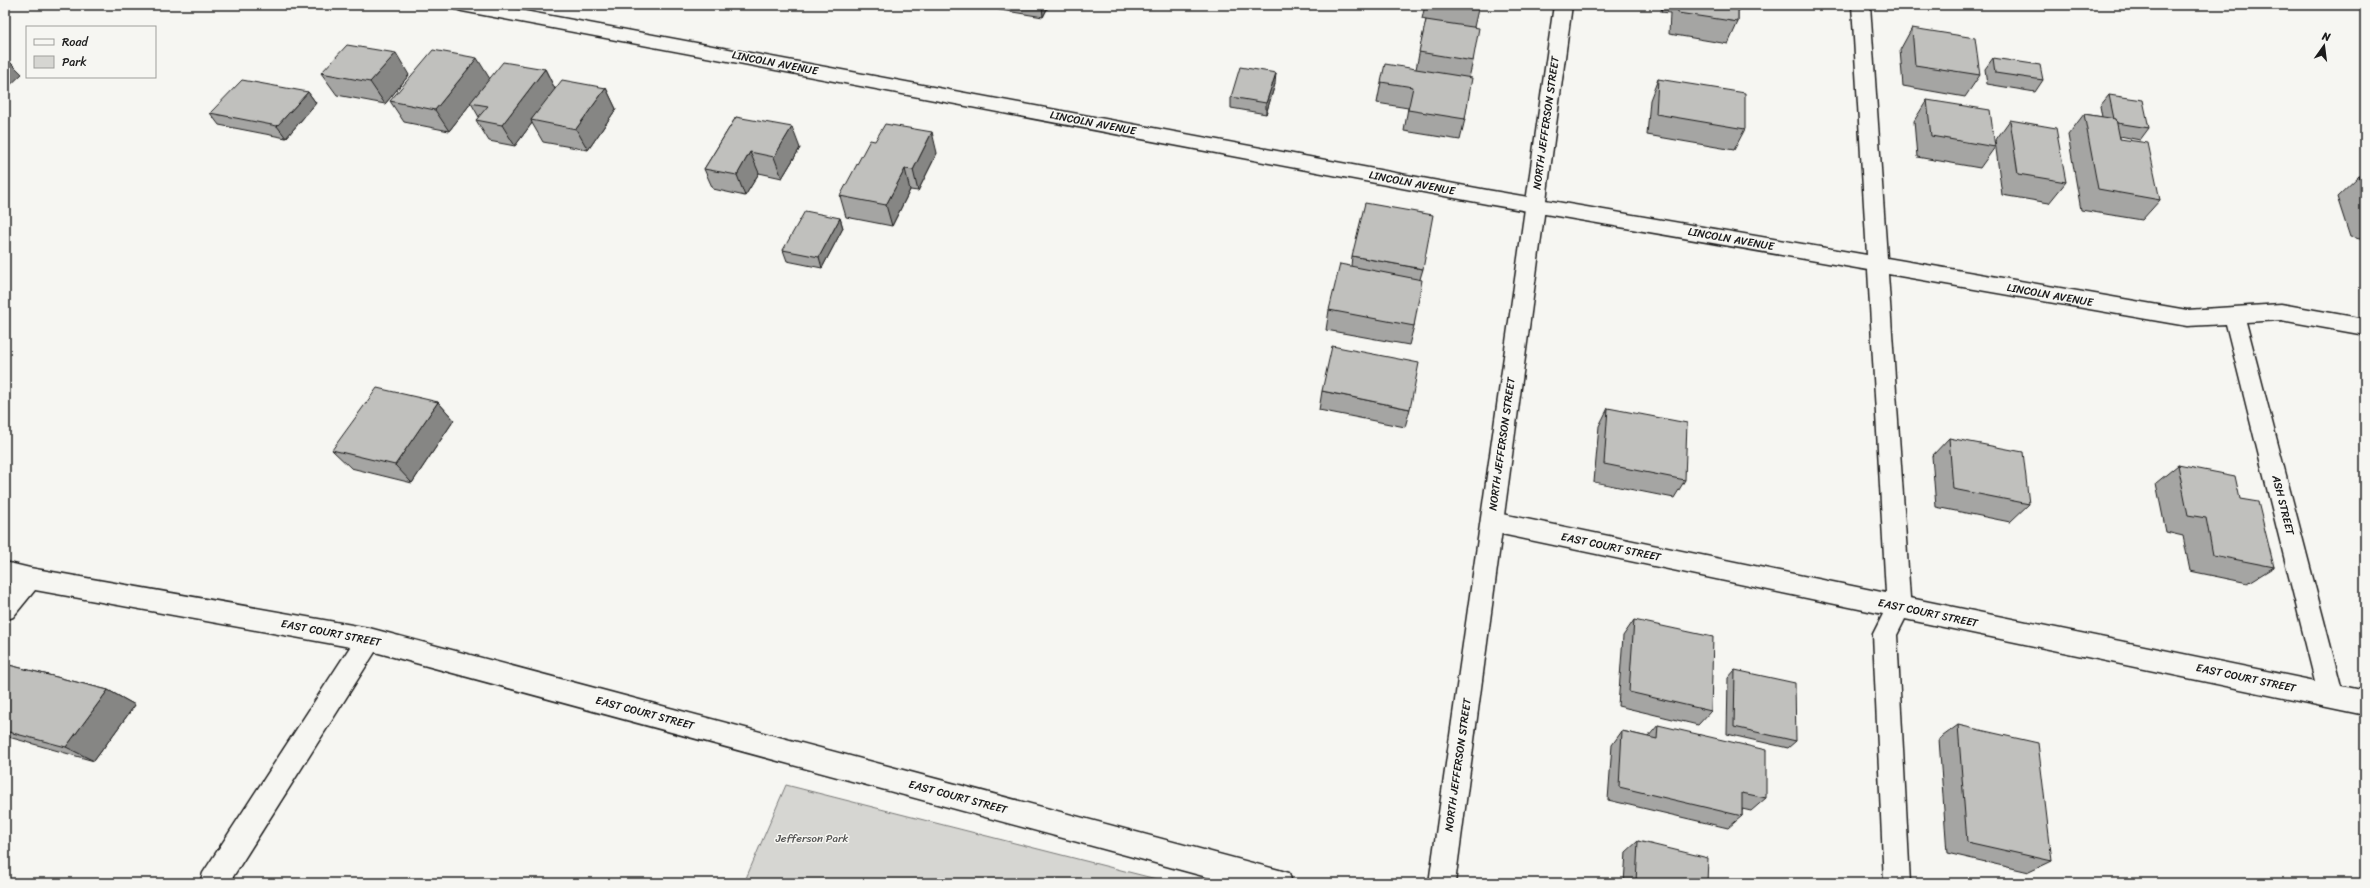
<svg xmlns="http://www.w3.org/2000/svg" width="2370" height="888" viewBox="0 0 2370 888" font-family="Sriracha,sans-serif">
<style>
.green{fill:#d6d6d2;stroke:#797977}
.lines{fill:none;stroke-linecap:round;stroke-linejoin:round}
.minor-casing{stroke:#1c1c1c;stroke-width:3}
.major-casing{stroke:#1c1c1c;stroke-width:3}
.minor{fill:#f6f6f2;fill-rule:evenodd}
.major{fill:#f6f6f2;fill-rule:evenodd}
.wall{fill:#a5a5a3;stroke:#1c1c1c}
.shaded-wall{fill:#868684;stroke:#1c1c1c}
.building{fill:#c0c0bd;stroke:#1c1c1c}
.labels{text-anchor:middle;dominant-baseline:central;stroke-width:3;stroke-linejoin:round;paint-order:stroke}
.street-label{font-size:11px;fill:#1c1c1c;stroke:#f6f6f2}
.park-label{font-size:11px;fill:#545453;stroke:#f6f6f2}
</style>
<rect width="100%" height="100%" fill="#f6f6f2"/>
<filter id="ink" filterUnits="userSpaceOnUse"><feTurbulence type="fractalNoise" baseFrequency=".025" numOctaves="2"/><feDisplacementMap in="SourceGraphic" scale="8" xChannelSelector="R" yChannelSelector="G"/><feConvolveMatrix kernelMatrix="1 2 1 2 8 2 1 2 1" color-interpolation-filters="sRGB"/></filter>
<g filter="url(#ink)">
<polygon class="green" points="786,785 1172,883 744,883"/>
<g class="lines">
<g class="minor-casing">
<g id="minor">
<path d="M453 5H492L1487 190 1867 255 1852 5H1870L1887 258 2187 310 2281 304 2365 319V335L2281 320 2246 322 2341 686 2365 691V715L1905 619 1897 635 1910 883H1884L1873 634 1883 614 1492 532 1484 529 1481 522 1484 515 1492 512 1886 593 1868 270 1487 204 462 11 456 9ZM1888 274 2187 326 2226 324 2315 681 1910 598Z"/>
<polygon points="5,562 30,568 369,628 1279,870 1289,873 1292,883 1229,883 375,652 229,883 200,883 203,873 350,647 35,590 13,617 5,620 5,591 11,584 5,582"/>
</g>
</g>
<g class="major-casing">
<polygon id="major" points="1554,5 1572,5 1455,883 1429,883"/>
</g>
<use href="#minor" class="minor"/>
<use href="#major" class="major"/>
</g>
<g class="wall">
<polygon points="970,5 1049,5 1043,17"/>
<polygon points="1425,5 1479,5 1474,27 1473,61 1469,78 1465,119 1460,140 1404,131 1408,108 1377,103 1381,82 1416,69 1426,20 1422,19"/>
<polygon points="1662,5 1738,5 1738,22 1728,44 1669,34 1670,13 1661,12"/>
<polygon points="1912,28 1980,75 1965,97 1903,86 1900,50"/>
<polygon points="1993,58 2043,80 2035,92 1987,84 1985,69"/>
<polygon points="545,69 555,89 606,88 616,109 588,150 543,142 532,123 515,146 489,141 476,120 479,117 471,103 449,131 404,122 390,101 489,79"/>
<polygon points="321,73 409,75 385,104 337,95"/>
<polygon points="1658,79 1745,129 1734,150 1647,135 1650,100"/>
<polygon points="1275,84 1266,114 1231,108 1231,97"/>
<polygon points="308,92 316,103 286,138 219,125 210,113"/>
<polygon points="2109,95 2149,128 2140,140 2120,136 2120,139 2160,200 2142,220 2081,210 2068,135 2084,114 2102,117 2100,106"/>
<polygon points="1927,100 1995,147 1980,168 1917,157 1914,121"/>
<polygon points="736,117 800,148 782,178 759,173 745,196 713,189 704,169"/>
<polygon points="2010,120 2066,182 2049,203 2002,195 1995,141"/>
<polygon points="937,153 918,191 910,190 892,226 846,217 840,196"/>
<polygon points="2359,176 2365,177 2365,240 2350,237 2337,197"/>
<polygon points="840,218 843,228 822,268 787,261 783,250"/>
<polygon points="1352,256 1423,269 1420,279 1414,326 1409,345 1326,330 1329,310 1351,266"/>
<polygon points="1322,391 1410,409 1405,427 1319,410"/>
<polygon points="438,402 454,420 412,483 351,468 332,450"/>
<polygon points="1608,408 1685,480 1674,498 1594,482 1599,426"/>
<polygon points="1949,438 2029,504 2010,522 1936,507 1932,456"/>
<polygon points="2178,465 2240,499 2274,567 2248,583 2190,571 2183,536 2166,532 2156,483"/>
<polygon points="1634,620 1711,711 1698,725 1618,706 1623,636"/>
<polygon points="5,664 108,690 135,705 94,761 5,736"/>
<polygon points="1735,670 1796,741 1788,748 1727,734 1728,678"/>
<polygon points="1658,725 1766,798 1751,811 1742,809 1742,816 1728,828 1608,800 1612,745 1622,731 1648,737"/>
<polygon points="1958,725 2052,861 2029,872 1947,853 1939,739"/>
<polygon points="1638,841 1707,883 1624,883 1626,852"/>
</g>
<g class="shaded-wall">
<polygon points="1042,5 1049,5 1043,17"/>
<polygon points="396,53 409,75 385,104 370,82"/>
<polygon points="5,57 22,74 5,90"/>
<polygon points="477,58 490,79 449,131 435,110"/>
<polygon points="545,69 556,91 531,120 532,123 515,146 502,125"/>
<polygon points="1276,73 1275,84 1266,114 1266,103"/>
<polygon points="606,88 616,109 588,150 576,129"/>
<polygon points="308,92 316,103 286,138 277,126"/>
<polygon points="792,127 800,148 782,178 774,157"/>
<polygon points="932,132 937,153 918,191 913,170"/>
<polygon points="750,152 759,173 745,196 737,175"/>
<polygon points="905,169 910,190 892,226 886,205"/>
<polygon points="840,218 843,228 822,268 819,257"/>
<polygon points="438,402 454,420 412,483 395,465"/>
<polygon points="108,690 135,705 94,761 66,747"/>
</g>
<g class="building">
<polygon points="1678,5 1738,5 1738,22 1678,13"/>
<polygon points="1426,20 1479,28 1473,61 1419,52"/>
<polygon points="1912,28 1975,38 1980,75 1915,65"/>
<polygon points="347,45 396,53 370,82 321,73"/>
<polygon points="433,50 477,58 435,110 390,101"/>
<polygon points="1993,58 2040,65 2043,80 1995,73"/>
<polygon points="503,62 545,69 502,125 476,120 488,106 470,103"/>
<polygon points="1385,64 1472,78 1465,119 1408,110 1413,87 1381,82"/>
<polygon points="1240,67 1276,73 1266,103 1231,97"/>
<polygon points="1658,79 1745,93 1745,129 1656,114"/>
<polygon points="242,80 308,92 277,126 210,113"/>
<polygon points="562,80 606,88 576,129 531,120"/>
<polygon points="2109,95 2143,100 2149,128 2117,123 2116,119 2114,119"/>
<polygon points="1927,100 1990,110 1995,147 1931,136"/>
<polygon points="2084,114 2116,119 2120,139 2148,143 2160,200 2098,189"/>
<polygon points="736,117 792,127 774,157 750,152 737,175 704,169"/>
<polygon points="2010,120 2056,128 2066,182 2018,174"/>
<polygon points="885,124 932,132 913,170 905,169 886,205 840,196 870,140 875,141"/>
<polygon points="2359,176 2365,177 2365,194"/>
<polygon points="1365,203 1433,215 1423,269 1352,256"/>
<polygon points="805,211 840,218 819,257 783,250"/>
<polygon points="1340,264 1422,280 1414,326 1329,310"/>
<polygon points="1332,346 1419,363 1410,409 1322,391"/>
<polygon points="377,388 438,402 395,465 332,450"/>
<polygon points="1608,408 1687,423 1685,480 1604,464"/>
<polygon points="1949,438 2023,452 2029,504 1953,489"/>
<polygon points="2178,465 2235,476 2240,499 2258,502 2274,567 2213,555 2206,518 2188,515"/>
<polygon points="1634,620 1713,637 1711,711 1629,692"/>
<polygon points="5,664 108,690 66,747 5,731"/>
<polygon points="1735,670 1795,683 1796,741 1734,727"/>
<polygon points="1658,725 1766,750 1766,798 1742,793 1742,816 1619,787 1622,731 1657,739"/>
<polygon points="1958,725 2038,743 2052,861 1967,842"/>
<polygon points="1638,841 1708,858 1707,883 1636,883"/>
</g>
</g>
<g class="labels">
<g class="street-label">
<text transform="translate(775 63) rotate(11)">LINCOLN AVENUE</text>
<text transform="translate(1093 123) rotate(11)">LINCOLN AVENUE</text>
<text transform="translate(1546 123) rotate(-82)">NORTH JEFFERSON STREET</text>
<text transform="translate(1412 183) rotate(11)">LINCOLN AVENUE</text>
<text transform="translate(1731 239) rotate(10)">LINCOLN AVENUE</text>
<text transform="translate(2050 295) rotate(10)">LINCOLN AVENUE</text>
<text transform="translate(1502 444) rotate(-82)">NORTH JEFFERSON STREET</text>
<text transform="translate(2283 505) rotate(76)">ASH STREET</text>
<text transform="translate(1611 547) rotate(12)">EAST COURT STREET</text>
<text transform="translate(1928 613) rotate(12)">EAST COURT STREET</text>
<text transform="translate(331 633) rotate(11)">EAST COURT STREET</text>
<text transform="translate(2246 678) rotate(12)">EAST COURT STREET</text>
<text transform="translate(645 713) rotate(15)">EAST COURT STREET</text>
<text transform="translate(1458 765) rotate(-82)">NORTH JEFFERSON STREET</text>
<text transform="translate(958 797) rotate(15)">EAST COURT STREET</text>
</g>
<g class="park-label">
<text x="812" y="838">Jefferson Park</text>
</g>
</g>
<rect width="2370" height="888" fill="none" stroke="#f6f6f2" stroke-width="20"/>
<rect x="10" y="10" width="2350" height="868" fill="none" stroke="#1c1c1c" stroke-width="1.5" filter="url(#ink)"/>
<rect x="26" y="26" width="130" height="52" fill="#f6f6f2" stroke="#9f9f9c"/>
<rect x="34" y="39" width="20" height="6" fill="#f6f6f2" stroke="#9f9f9c"/>
<text x="62" y="46" font-size="12" fill="#1c1c1c">Road</text>
<rect x="34" y="56" width="20" height="12" fill="#d6d6d2" stroke="#9f9f9c"/>
<text x="62" y="66" font-size="12" fill="#1c1c1c">Park</text>
<g transform="translate(2324 46) rotate(14)" stroke="#f6f6f2" stroke-width="3" paint-order="stroke">
<path d="M0-3L7 15L0 10L-7 15Z" fill="#1c1c1c"/>
<text y="-6" font-size="11" font-weight="bold" text-anchor="middle" fill="#1c1c1c">N</text>
</g>
</svg>
